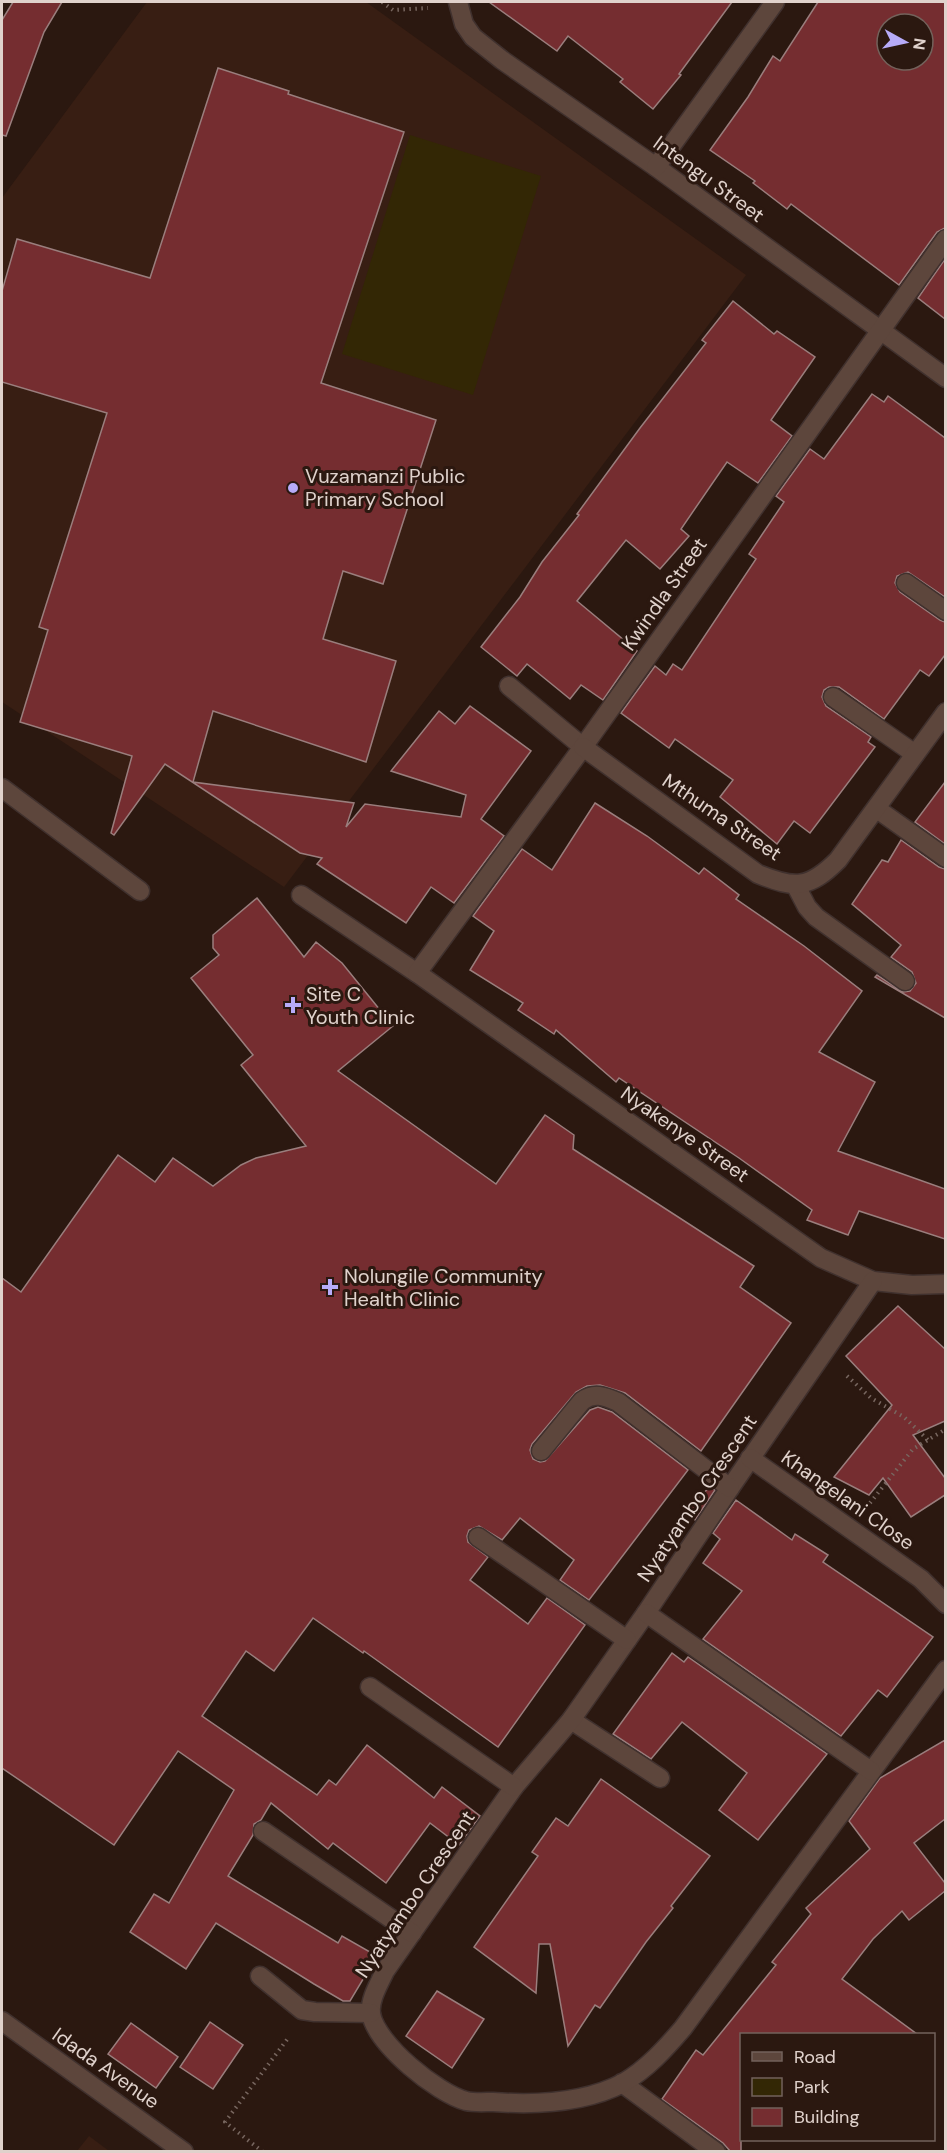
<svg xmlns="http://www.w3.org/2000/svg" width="947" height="2153" viewBox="0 0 947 2153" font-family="'DM Sans',sans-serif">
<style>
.built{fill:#381e13}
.green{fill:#332705}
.building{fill:#752d30;stroke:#9a7e7d;stroke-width:1.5;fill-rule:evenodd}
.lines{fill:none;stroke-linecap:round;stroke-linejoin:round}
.service-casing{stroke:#40312e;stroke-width:21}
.minor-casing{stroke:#40312e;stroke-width:21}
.tertiary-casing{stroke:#40312e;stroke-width:21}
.path{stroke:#786760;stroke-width:4;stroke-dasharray:1.5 4.5;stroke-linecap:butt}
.service{stroke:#5d463c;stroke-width:18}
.minor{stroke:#5d463c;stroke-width:18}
.tertiary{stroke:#5d463c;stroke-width:18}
.poi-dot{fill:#b7abf8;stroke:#2b1810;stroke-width:2}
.labels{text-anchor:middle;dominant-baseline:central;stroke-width:6;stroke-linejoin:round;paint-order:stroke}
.street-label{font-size:20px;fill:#e0d2cc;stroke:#2b1810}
.poi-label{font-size:20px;fill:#e0d2cc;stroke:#2b1810;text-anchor:start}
</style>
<rect width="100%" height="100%" fill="#2b1810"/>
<g class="built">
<polygon points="147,2 366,2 746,275 284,887 2,702 2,198"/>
<polygon points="89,2136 109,2151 77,2151"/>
</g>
<polygon class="green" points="410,135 541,176 473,395 342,354"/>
<g class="building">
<polygon points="13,2 62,2 44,32 6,136 2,135 2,20"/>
<polygon points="489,2 732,2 679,74 681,75 653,109 620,82 623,79 568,36 557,51"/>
<path d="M818 2H945V228L937 232 899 285 791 204 787 209 753 183 755 181 710 150 748 97 773 56 780 61ZM887 24H923V60H887Z"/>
<polygon points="218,68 289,91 288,94 404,132 321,383 436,420 383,584 343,571 323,639 396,661 366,762 213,711 193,782 354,803 346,827 365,804 461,817 466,795 391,771 439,711 455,724 470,706 531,751 481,819 504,836 454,903 431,887 406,923 317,864 322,858 300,853 165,764 114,835 111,833 132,756 20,722 48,630 39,627 107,413 2,382 2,291 17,239 150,278"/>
<polygon points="945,259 945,319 918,298"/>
<polygon points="733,301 774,334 777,331 815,357 771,420 792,436 758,483 727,462 681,529 689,536 660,569 626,540 577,601 637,651 603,700 581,685 570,699 527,664 517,676 481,647 520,597 542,562 579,515 577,514 640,428 706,343 702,340"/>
<polygon points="872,394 884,402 888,396 945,438 945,597 908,572 897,576 895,583 900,592 940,620 945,622 945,655 929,676 920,670 884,719 839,687 829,687 824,690 822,697 826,706 871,737 868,742 875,747 810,833 794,821 777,844 720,797 733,780 675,739 669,748 621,713 655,666 666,675 673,664 682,670 756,559 749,554 784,502 776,496 810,449 824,459"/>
<polygon points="945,782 945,844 915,822"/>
<polygon points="595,803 647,836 699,874 704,868 739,895 736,899 804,946 862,991 819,1052 875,1082 838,1151 945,1189 945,1239 859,1211 848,1235 807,1220 812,1210 739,1158 619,1078 616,1082 556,1030 554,1034 518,1010 523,1003 470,970 494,931 473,916 522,849 552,870"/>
<polygon points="901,840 939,867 945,869 945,1018 875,977 877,975 903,992 910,991 916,983 912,972 891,957 901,945 852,904 882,860 888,862"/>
<polygon points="257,898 304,957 316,942 342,963 393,1026 338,1071 496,1184 545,1115 574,1135 573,1149 754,1266 740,1287 791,1323 701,1451 625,1393 600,1385 587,1386 576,1392 532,1444 530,1450 533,1459 540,1462 545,1461 590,1410 598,1407 612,1412 688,1470 589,1600 560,1580 574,1560 520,1518 502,1540 479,1526 469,1530 467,1536 468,1542 488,1557 470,1580 528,1624 547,1598 585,1625 498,1747 364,1651 363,1653 313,1618 274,1671 246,1651 202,1716 317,1795 329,1780 336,1785 367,1745 434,1798 442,1787 480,1816 459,1845 430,1823 386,1883 333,1843 328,1849 271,1803 261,1820 254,1824 253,1835 228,1876 338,1943 342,1936 377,1956 350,2001 343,2001 314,1984 216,1923 186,1969 130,1932 154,1894 169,1903 234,1790 178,1751 114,1845 2,1768 2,1278 21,1292 118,1155 155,1182 173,1158 213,1186 241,1165 256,1158 306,1146 241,1065 253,1055 191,978 219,955 213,948 213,935"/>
<polygon points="898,1306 945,1349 945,1421 913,1435 945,1478 945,1495 911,1517 883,1478 869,1495 834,1477 892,1405 846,1356"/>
<polygon points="710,1487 715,1490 695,1520 684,1511"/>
<polygon points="736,1500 792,1540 795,1534 828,1555 823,1562 933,1637 887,1697 878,1690 841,1736 703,1639 742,1591 703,1563 720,1539 713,1533"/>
<polygon points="672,1653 684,1662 688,1657 827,1754 758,1840 719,1810 747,1773 682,1722 651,1759 613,1734"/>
<polygon points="945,1740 945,1819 914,1843 945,1883 945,1891 909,1920 902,1911 873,1939 842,1979 917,2034 741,2034 741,2151 730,2151 723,2143 662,2099 696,2050 703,2055 776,1965 772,1962 811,1914 806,1908 870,1849 849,1821 880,1778"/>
<polygon points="601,1779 710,1856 671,1906 673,1908 646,1942 600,2008 595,2005 568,2046 550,1944 539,1944 536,1993 474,1947 538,1856 532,1852 556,1818 568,1826"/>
<polygon points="437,1991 484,2019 452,2068 406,2036"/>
<polygon points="210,2022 243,2045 213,2089 180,2067"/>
<polygon points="131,2023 178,2057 156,2088 108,2054"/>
</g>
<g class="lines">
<g class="service-casing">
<g id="service">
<polyline points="906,583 946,611"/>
<polyline points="509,686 583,747"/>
<polyline points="833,697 915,754"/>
<polyline points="2,788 140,891"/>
<polyline points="877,809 946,858"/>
<polyline points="796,886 807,907 816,917 905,981"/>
<polyline points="301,895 417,973"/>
<polyline points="571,1720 660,1778"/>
<polyline points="622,2083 716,2152"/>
</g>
</g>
<g class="minor-casing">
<g id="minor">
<polyline points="458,2 464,24 473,37 502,60 656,167 946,378"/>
<polyline points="656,167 775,2"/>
<polyline points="946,239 583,747 417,973 821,1258 873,1281 912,1285 946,1284"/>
<path d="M583 747 758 874C795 889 809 889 838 860L946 712"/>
<path d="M873 1281 730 1488 646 1613 571 1720 514 1787 385 1971C379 1984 369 2000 371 2014 377 2045 437 2093 466 2101 475 2103 485 2102 493 2102 535 2105 585 2103 623 2083 647 2069 666 2048 683 2028L946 1670"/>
<path d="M541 1451 582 1401C594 1392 604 1396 618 1402L730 1488"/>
<polyline points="750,1458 921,1579 946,1604"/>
<polyline points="478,1537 627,1640"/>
<polyline points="646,1613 871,1771"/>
<polyline points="370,1687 514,1787"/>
<polyline points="263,1831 412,1933"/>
<polyline points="260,1976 302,2010 315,2012 371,2013"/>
</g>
</g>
<g class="tertiary-casing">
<polyline id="tertiary" points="2,2021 184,2152"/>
</g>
<g class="path">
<polyline points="382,2 393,10 428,8"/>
<polyline points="847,1376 871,1398 904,1417 928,1440"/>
<polyline points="870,1503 913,1449 946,1429"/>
<polyline points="263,2152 225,2122 289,2037"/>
</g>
<use href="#service" class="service"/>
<use href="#minor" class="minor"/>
<use href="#tertiary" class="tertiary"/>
</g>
<g class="poi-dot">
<circle cx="293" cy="488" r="6"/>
<path d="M290 996h6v6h6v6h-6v6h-6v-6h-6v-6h6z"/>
<path d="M327 1278h6v6h6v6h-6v6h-6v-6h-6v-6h6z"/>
</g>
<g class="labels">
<g class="street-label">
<text transform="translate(709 179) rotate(36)">Intengu Street</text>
<text transform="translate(664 594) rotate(-55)">Kwindla Street</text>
<text transform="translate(722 817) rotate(34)">Mthuma Street</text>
<text transform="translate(685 1134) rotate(35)">Nyakenye Street</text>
<text transform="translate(697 1498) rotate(-56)">Nyatyambo Crescent</text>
<text transform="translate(848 1500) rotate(35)">Khangelani Close</text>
<text transform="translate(415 1894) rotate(-56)">Nyatyambo Crescent</text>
<text transform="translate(106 2068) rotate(35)">Idada Avenue</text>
</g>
<g class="poi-label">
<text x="305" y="476">Vuzamanzi Public<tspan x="305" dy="23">Primary School</tspan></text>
<text x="306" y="994">Site C<tspan x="306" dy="23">Youth Clinic</tspan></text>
<text x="344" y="1276">Nolungile Community<tspan x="344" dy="23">Health Clinic</tspan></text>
</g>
</g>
<rect width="947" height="2153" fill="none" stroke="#e0d2cc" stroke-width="6"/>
<rect x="740" y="2033" width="195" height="108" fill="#2b1810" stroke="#73625b" stroke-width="1.5"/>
<rect x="752" y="2052" width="30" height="9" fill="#5d463c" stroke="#73625b" stroke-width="1.5"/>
<text x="794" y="2063" font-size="18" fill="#e0d2cc">Road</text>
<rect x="752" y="2078" width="30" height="18" fill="#332705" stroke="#73625b" stroke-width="1.5"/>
<text x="794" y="2093" font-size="18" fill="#e0d2cc">Park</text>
<rect x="752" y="2108" width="30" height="18" fill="#752d30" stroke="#73625b" stroke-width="1.5"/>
<text x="794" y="2123" font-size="18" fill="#e0d2cc">Building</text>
<g transform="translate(905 42) rotate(98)"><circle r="28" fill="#2b1810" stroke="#73625b" stroke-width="1.5"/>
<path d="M0-4.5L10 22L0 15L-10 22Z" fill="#b7abf8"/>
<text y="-9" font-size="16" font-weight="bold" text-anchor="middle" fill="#e0d2cc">N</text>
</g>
</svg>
